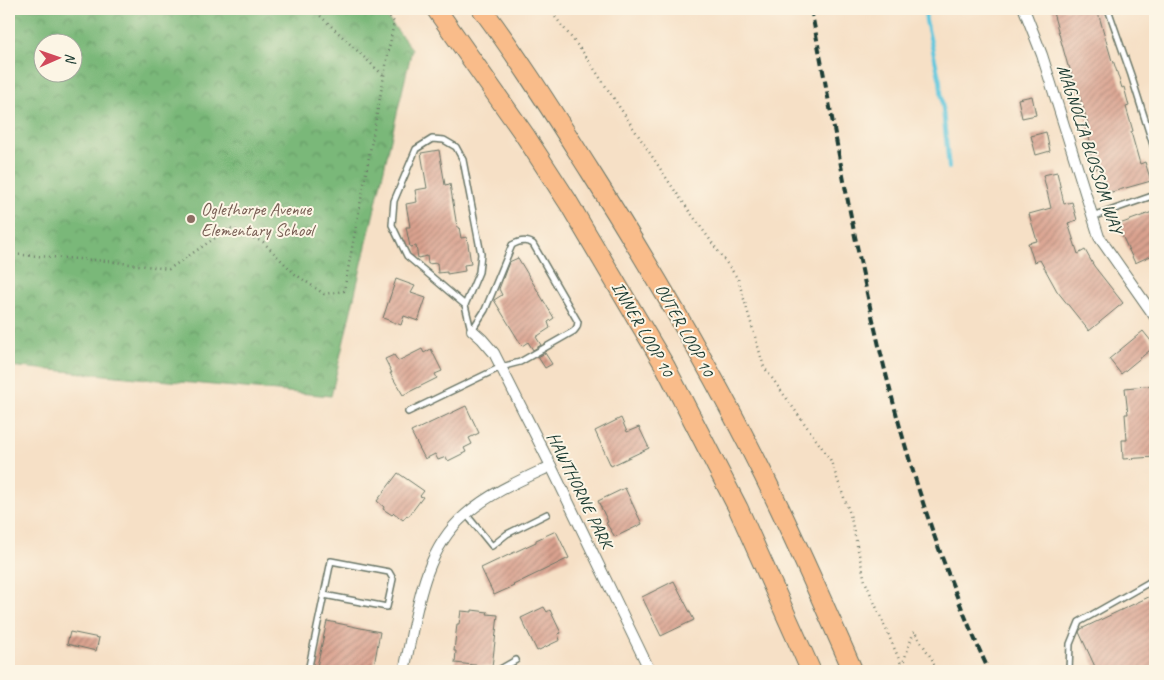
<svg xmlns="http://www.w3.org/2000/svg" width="1164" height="680" viewBox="0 0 1164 680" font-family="Caveat,sans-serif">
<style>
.forest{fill:url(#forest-crowns);stroke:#4c7a56;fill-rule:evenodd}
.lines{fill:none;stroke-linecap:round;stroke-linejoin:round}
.stream{stroke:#61c7de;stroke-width:4}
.building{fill:url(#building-hatch)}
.lane-casing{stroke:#6a7667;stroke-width:8}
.street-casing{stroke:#6a7667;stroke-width:12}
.highway-casing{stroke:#6a7667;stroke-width:21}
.path{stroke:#6a7667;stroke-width:2.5;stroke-dasharray:1 4;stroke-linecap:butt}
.lane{stroke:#fff;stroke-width:5}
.street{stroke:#fff;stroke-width:10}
.highway{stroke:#f9bc8a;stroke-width:19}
.rail{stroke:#1f3d34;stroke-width:4;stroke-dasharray:8 4;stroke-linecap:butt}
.education-dot{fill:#8d6e63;stroke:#fcf5e5;stroke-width:2}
.labels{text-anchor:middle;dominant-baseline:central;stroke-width:4;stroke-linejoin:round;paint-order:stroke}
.street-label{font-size:18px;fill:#1f3d34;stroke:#fcf5e5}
.education-label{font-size:18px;fill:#785e54;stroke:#fcf5e5;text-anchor:start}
</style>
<defs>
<pattern id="forest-crowns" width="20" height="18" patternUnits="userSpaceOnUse" patternTransform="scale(1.25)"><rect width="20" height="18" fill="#7ab879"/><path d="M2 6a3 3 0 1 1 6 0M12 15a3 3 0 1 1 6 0" fill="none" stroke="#639764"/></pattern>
<pattern id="building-hatch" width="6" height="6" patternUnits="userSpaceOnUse" patternTransform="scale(1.25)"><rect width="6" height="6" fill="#daa28f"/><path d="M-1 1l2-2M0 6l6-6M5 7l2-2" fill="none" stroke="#b08576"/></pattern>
</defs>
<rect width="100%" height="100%" fill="#fcf5e5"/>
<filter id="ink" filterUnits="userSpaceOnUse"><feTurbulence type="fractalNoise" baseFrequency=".02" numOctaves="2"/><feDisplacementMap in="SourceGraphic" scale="10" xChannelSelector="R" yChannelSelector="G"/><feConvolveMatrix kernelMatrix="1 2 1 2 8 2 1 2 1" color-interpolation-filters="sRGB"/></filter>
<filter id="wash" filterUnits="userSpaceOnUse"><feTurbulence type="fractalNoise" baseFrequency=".0096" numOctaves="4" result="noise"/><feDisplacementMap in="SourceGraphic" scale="20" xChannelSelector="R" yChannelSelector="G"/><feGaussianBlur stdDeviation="1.12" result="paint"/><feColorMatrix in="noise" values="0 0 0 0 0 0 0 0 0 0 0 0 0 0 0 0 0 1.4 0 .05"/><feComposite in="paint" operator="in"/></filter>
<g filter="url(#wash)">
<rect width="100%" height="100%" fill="#f6e0c6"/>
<path class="forest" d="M9 9H380L412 49 331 396 9 366ZM42 42H72V72H42Z"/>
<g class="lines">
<polyline class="stream" points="925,9 926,21 940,81 949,168"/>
</g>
<g id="blocks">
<g class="building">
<polygon points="1052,9 1097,9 1112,61 1113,60 1122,88 1124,87 1129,106 1126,107 1133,131 1131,132 1140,164 1145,162 1151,181 1108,193 1101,168 1096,169 1090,151 1093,150 1085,125 1088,124 1078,91 1077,91 1069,66 1068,66"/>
<polygon points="1032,96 1036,115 1022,118 1018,99"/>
<polygon points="1046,132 1050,151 1036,155 1031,136"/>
<polygon points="439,150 445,185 450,184 457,227 459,227 461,238 467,237 471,264 464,265 465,271 447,274 447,272 438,273 437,263 428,264 427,256 418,258 416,246 410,247 406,227 410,227 406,204 417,202 415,190 427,188 421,153"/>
<polygon points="1057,172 1064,204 1072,202 1077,220 1068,223 1078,254 1085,250 1094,266 1123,303 1089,331 1057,291 1040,260 1034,262 1028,243 1037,241 1029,214 1051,208 1043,175"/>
<polygon points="1155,211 1155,254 1135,263 1117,225"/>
<polygon points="518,258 554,318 548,322 550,328 536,337 541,345 533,350 528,342 522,346 494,300 502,295 499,289 509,262"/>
<polygon points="396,279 415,286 411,293 426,298 418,321 404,316 401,325 383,318"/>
<polygon points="1143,331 1155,346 1121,374 1109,359"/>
<polygon points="422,349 424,353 431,349 442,371 435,374 437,378 403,395 390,373 392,373 385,359 394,355 398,361"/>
<polygon points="545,353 552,364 545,368 538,357"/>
<polygon points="1155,385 1155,457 1123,459 1122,440 1127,440 1125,414 1128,414 1125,388"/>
<polygon points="466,406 479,433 469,438 472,444 464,448 466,452 448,461 446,457 438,460 435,454 425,459 411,432"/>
<polygon points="621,418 627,432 639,427 649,448 611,466 595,431"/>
<polygon points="398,473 424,491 420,496 423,497 408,517 407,515 403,520 394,513 392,515 383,509 384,507 377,501"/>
<polygon points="625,488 642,524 615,537 606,523 608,522 598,501"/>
<polygon points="556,531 569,558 513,585 514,586 494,595 481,568 536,542 536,540"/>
<polygon points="674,581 694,620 661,636 642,597"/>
<polygon points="1155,594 1155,671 1097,671 1079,632 1081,629"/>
<polygon points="544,607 547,612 550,610 561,633 558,634 560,640 537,651 521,618"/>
<polygon points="472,610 488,612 487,614 498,615 492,667 455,663 456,651 454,651 457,624 459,624 461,611 472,612"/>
<polygon points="327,621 380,632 373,671 316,671"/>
<polygon points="70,632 99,638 96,651 67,644"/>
</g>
</g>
</g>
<g filter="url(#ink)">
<use href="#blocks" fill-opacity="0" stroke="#6a7667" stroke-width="1"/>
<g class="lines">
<g class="lane-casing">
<g id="lane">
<polyline points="1108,9 1131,75 1155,151"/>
<polyline points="1092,217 1155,195"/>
<polyline points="465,305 407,256 392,225 394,201 416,149 432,139 444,140 456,147 463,160 481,254 479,272 465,305 471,330"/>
<path d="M408 412 501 367 520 362 574 331 577 327 578 322 533 244C526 239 519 241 512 245L485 310 472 330"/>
<polyline points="466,514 492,546 507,534 547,514"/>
<polyline points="308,671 331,561 389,572 393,579 387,607 324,595"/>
<polyline points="497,671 516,660"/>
<polyline points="1069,671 1070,644 1079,622 1148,583 1155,577"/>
</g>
</g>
<g class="street-casing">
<g id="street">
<polyline points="1024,9 1042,55 1099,237 1155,317"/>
<polyline points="472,330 482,339 494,353 551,466 650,671"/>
<path d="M404 671C416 618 421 553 465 515 490 493 521 480 551 466"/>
</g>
</g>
<g class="highway-casing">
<g id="highway">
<polyline points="436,9 524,134 568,202 665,366 738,508 811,671"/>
<path d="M482 9C521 61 555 116 590 171 659 280 724 391 779 507 805 562 829 616 853 671"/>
</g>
</g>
<g class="path">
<polyline points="313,9 384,76"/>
<polyline points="549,9 585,55 675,191 738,279 764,367 830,459 850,514 865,581 902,666 914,631 932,659 936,671"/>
<polyline points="9,254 107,261 169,269 230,228 263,242 295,274 324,294 344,291 394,22 384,9"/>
</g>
<use href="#lane" class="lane"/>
<use href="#street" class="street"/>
<use href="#highway" class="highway"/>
<path class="rail" d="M811 9C836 135 857 262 889 386 914 484 947 580 989 671"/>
</g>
</g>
<circle class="education-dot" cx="191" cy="219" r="5"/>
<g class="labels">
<g class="street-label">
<text transform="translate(1090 149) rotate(72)">MAGNOLIA BLOSSOM WAY</text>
<text transform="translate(643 329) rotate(60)">INNER LOOP 10</text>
<text transform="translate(685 330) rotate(61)">OUTER LOOP 10</text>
<text transform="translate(580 490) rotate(64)">HAWTHORNE PARK</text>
</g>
<g class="education-label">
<text x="201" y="209">Oglethorpe Avenue<tspan x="201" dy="21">Elementary School</tspan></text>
</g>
</g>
<rect width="1164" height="680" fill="none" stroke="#fcf5e5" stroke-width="30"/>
<g transform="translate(58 58) rotate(88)"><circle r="24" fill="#fcf5e5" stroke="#a4ab9e"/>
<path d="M0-4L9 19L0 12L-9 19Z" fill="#d1495b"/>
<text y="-8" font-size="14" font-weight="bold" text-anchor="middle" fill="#1f3d34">N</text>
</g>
</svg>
